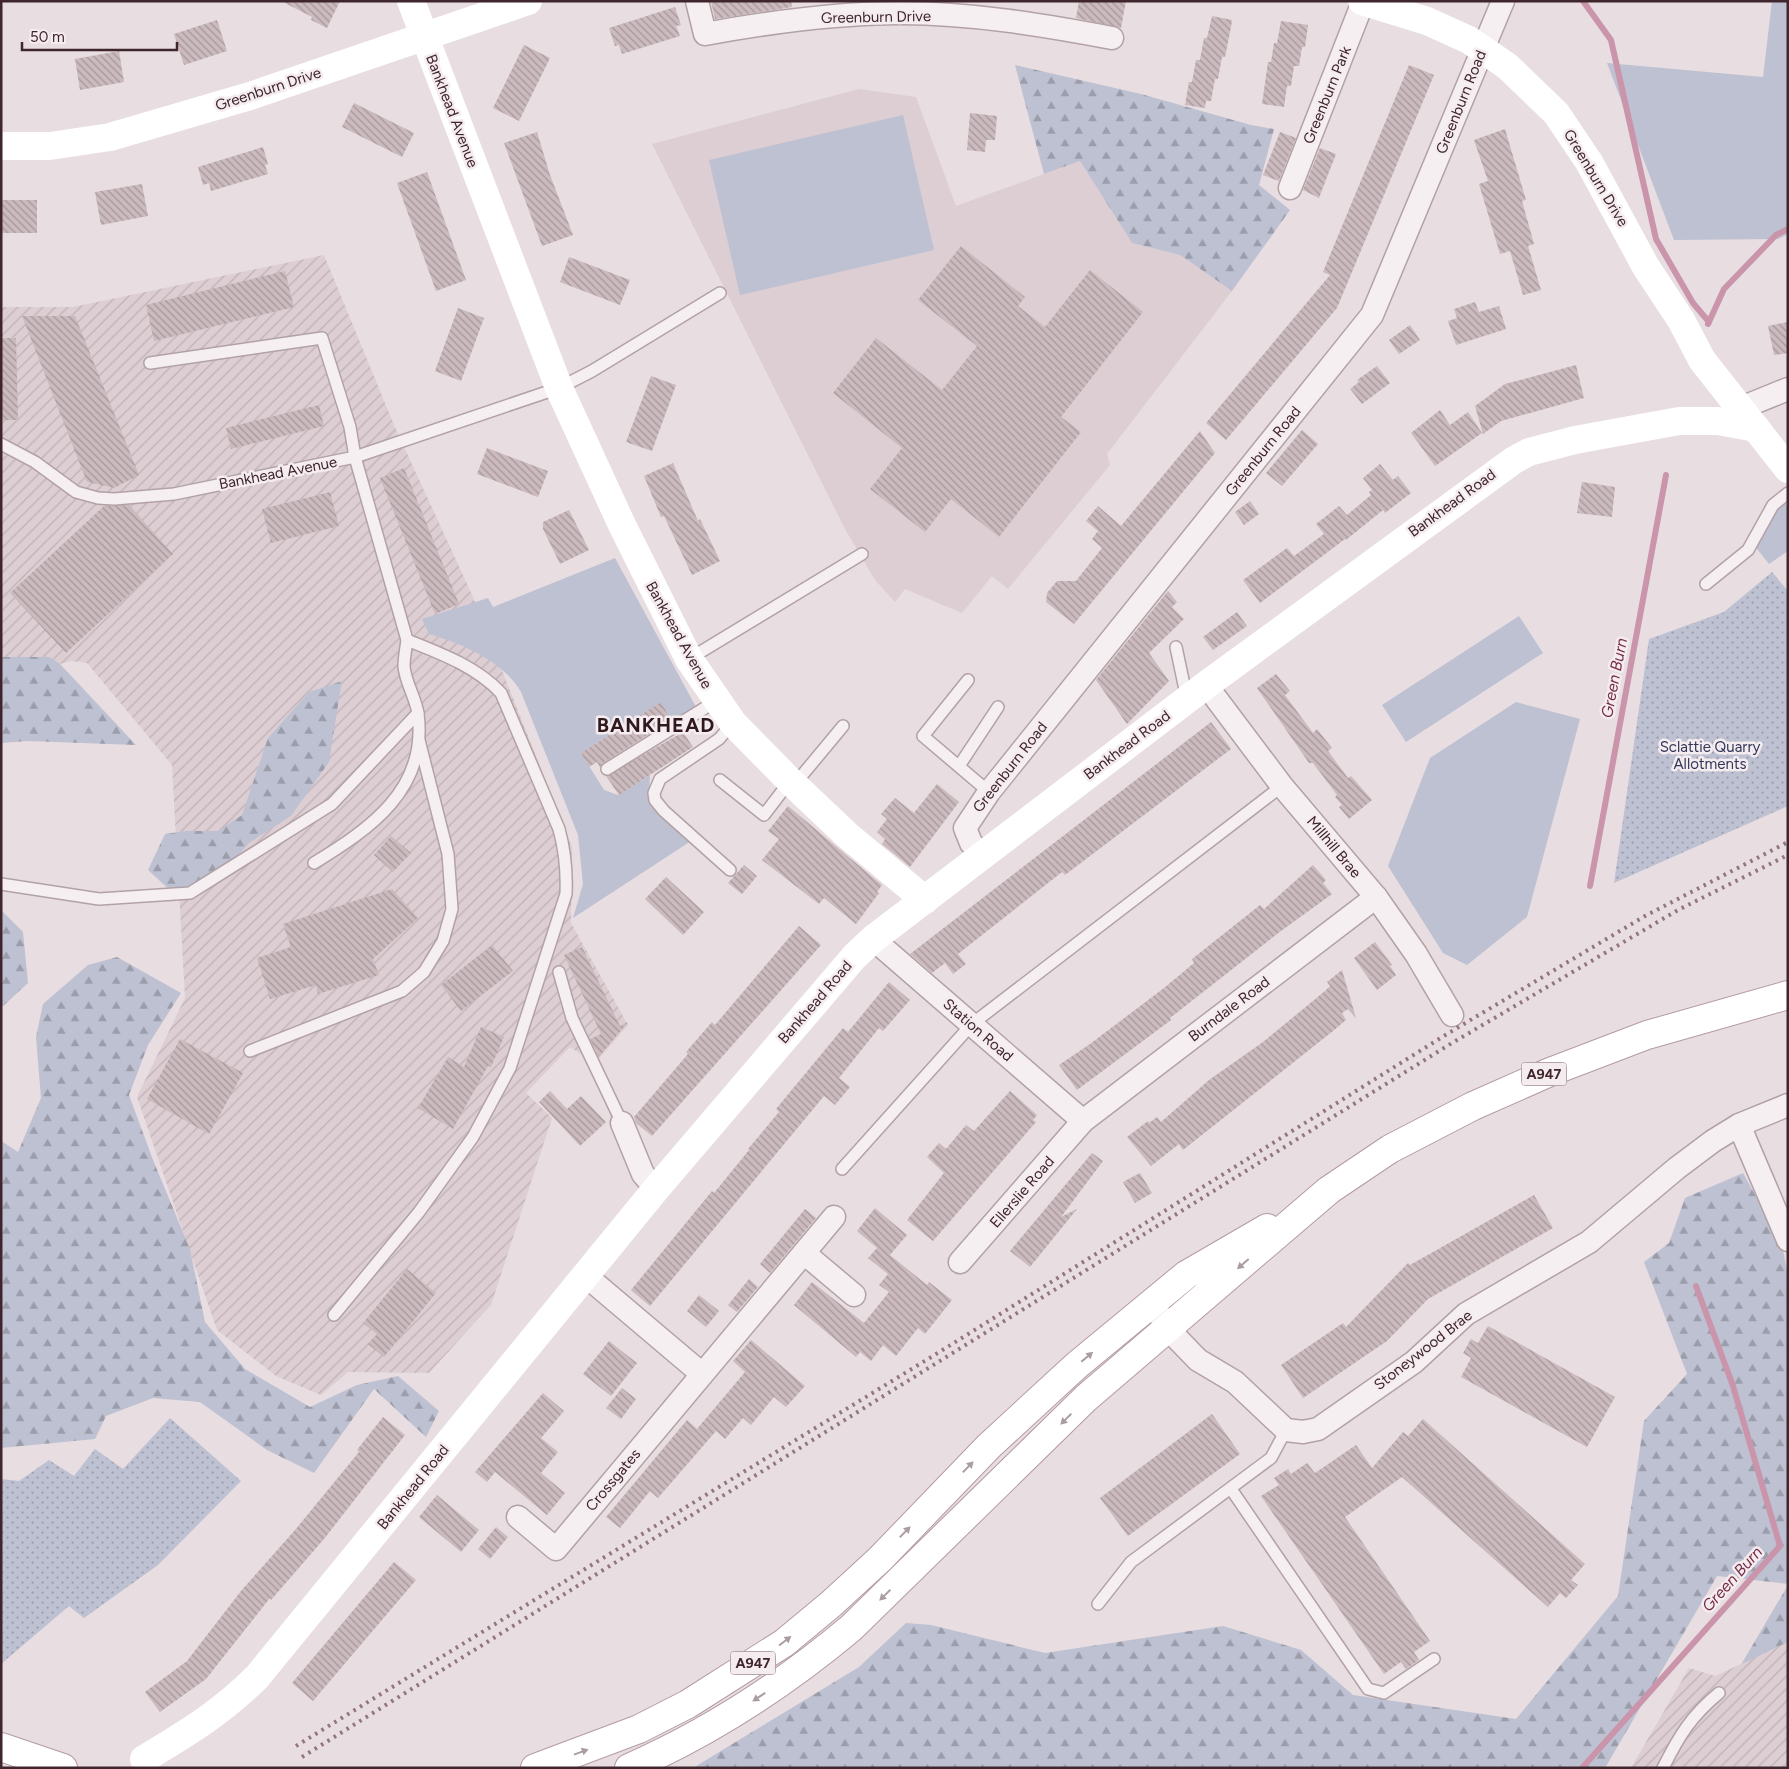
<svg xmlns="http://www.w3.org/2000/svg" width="1789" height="1769" viewBox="0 0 1789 1769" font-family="Figtree,sans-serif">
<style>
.built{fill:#ddced3}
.industrial{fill:url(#industrial-furrows)}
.green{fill:#bdc1d2}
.forest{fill:url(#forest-firs)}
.garden{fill:url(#garden-dots)}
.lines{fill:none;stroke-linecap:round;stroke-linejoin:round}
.stream{stroke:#ca95aa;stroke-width:6}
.building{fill:url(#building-back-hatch)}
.lane-casing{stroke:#b2a2a6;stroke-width:14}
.street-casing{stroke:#b2a2a6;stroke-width:25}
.primary-casing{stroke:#b49ba3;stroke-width:30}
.lane{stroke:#f6eff1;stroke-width:11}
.street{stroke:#f6eff1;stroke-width:22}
.secondary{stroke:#fff;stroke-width:28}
.primary{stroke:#fff;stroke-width:28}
.rail{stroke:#92757e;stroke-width:4;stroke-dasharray:2.5 5;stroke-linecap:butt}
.oneway{fill:#a99da0}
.labels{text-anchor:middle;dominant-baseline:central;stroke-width:5;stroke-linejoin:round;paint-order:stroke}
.shield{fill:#f5ecef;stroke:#766166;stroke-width:1}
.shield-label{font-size:14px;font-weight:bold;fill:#3f252c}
.street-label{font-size:15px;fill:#3f252c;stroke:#f5ecef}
.park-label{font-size:15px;fill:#32365b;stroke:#f5ecef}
.water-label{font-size:16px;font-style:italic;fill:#752d47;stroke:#f5ecef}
.district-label{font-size:20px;font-weight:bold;letter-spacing:1px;fill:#2f181e;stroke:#f5ecef}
</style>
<defs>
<pattern id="industrial-furrows" width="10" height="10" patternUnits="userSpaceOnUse" patternTransform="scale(1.25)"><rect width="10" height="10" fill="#ddced3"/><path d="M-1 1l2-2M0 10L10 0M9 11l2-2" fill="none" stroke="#bfb1b5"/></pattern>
<pattern id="forest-firs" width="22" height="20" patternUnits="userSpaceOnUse" patternTransform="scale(1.25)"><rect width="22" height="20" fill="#bdc1d2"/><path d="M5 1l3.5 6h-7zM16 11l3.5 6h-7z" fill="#9b9dab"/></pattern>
<pattern id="garden-dots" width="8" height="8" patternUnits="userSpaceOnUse" patternTransform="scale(1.25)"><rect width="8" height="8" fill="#bdc1d2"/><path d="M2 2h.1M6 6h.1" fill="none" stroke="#9b9dab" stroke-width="1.8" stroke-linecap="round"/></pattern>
<pattern id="building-back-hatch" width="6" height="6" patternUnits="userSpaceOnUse" patternTransform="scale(1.25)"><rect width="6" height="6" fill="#cbbabe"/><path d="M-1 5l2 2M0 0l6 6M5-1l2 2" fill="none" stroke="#a6979b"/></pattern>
</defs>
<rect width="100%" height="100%" fill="#e8dde0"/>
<polygon class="built" points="859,89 916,97 956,206 1080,161 1132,243 1180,255 1232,291 1107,454 1110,465 1008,589 992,576 962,613 905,589 895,602 875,580 845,529 652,144"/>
<g class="industrial">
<polygon points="324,255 394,425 473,597 572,847 571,923 628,1025 595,1063 570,1047 526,1093 552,1118 491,1305 429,1373 348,1372 321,1395 276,1376 217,1330 137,1097 185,998 172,765 87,663 71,661 60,664 50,657 1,657 1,307 73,307"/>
<polygon points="1788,1642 1788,1768 1631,1768 1689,1668 1715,1676"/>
</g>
<g class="green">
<polygon points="1772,1 1788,1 1788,234 1778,239 1674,240 1607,63 1763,77"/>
<polygon points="903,115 934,250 740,295 709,160"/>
<polygon points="1783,501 1788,506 1788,551 1769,564 1754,545 1776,507"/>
<path d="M615 558 696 707 695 710 682 719 669 717 660 703 581 753 604 790 618 795 650 775 649 792 691 841 573 918 583 884 578 835 521 692C503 661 463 644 429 634L422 619 488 598 493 607Z"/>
<polygon points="1519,616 1543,653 1406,742 1382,705"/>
<polygon points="1516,702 1580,719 1527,917 1467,965 1443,953 1388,866 1430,758"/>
</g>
<g class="forest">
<polygon points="1015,65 1141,94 1251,125 1274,129 1259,185 1290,210 1232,291 1180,255 1132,243 1080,161 1044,174"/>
<polygon points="1,657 50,657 60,664 136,745 28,741 1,743"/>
<polygon points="342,681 329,762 291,816 249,843 213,883 172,892 148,870 165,834 186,831 218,831 242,815 268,738 309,692"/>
<polygon points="1,910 23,932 28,983 1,1008"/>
<polygon points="117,957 181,993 148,1045 129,1095 153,1160 190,1249 205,1322 245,1369 310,1407 357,1385 398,1376 439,1411 426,1437 374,1389 314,1473 267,1450 200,1402 153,1398 106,1416 95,1439 1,1448 1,1141 18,1152 41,1098 36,1037 43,1004 88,965"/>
<polygon points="1743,1173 1782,1244 1788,1277 1788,1584 1717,1576 1605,1768 693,1768 859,1667 906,1623 931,1625 1045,1653 1223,1626 1301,1650 1353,1695 1516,1719 1618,1596 1644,1421 1687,1374 1644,1262 1669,1243 1685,1198"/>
<polygon points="1788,1585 1788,1642 1742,1664 1742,1663"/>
</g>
<g class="garden">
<polygon points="1772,572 1788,591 1788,806 1614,883 1649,639 1724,612"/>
<polygon points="170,1418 241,1481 158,1565 84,1618 69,1606 1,1664 1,1479 19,1481 49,1460 74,1476 95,1449 123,1469"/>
</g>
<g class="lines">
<g class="stream">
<polyline points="1583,1 1611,40 1656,239 1693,303 1709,322"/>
<polyline points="1708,324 1724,289 1776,235 1788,229"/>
<polyline points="1590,886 1666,475"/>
<polyline points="1582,1768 1780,1546 1733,1386 1696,1286"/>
</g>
</g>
<g class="building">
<polygon points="281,1 340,1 327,28 311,20 312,17"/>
<polygon points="711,1 791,1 792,7 715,19"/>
<polygon points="1079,1 1126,1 1121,28 1076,18"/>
<polygon points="675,7 681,25 676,26 680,36 622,54 619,45 615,46 609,28"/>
<polygon points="1212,16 1232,20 1231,27 1225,57 1222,57 1218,79 1215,79 1211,101 1206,101 1205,108 1185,105 1189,82 1192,82 1196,60 1200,60 1204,38 1207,38"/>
<polygon points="217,20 227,51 184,65 174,34"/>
<polygon points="1281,21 1308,25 1305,47 1302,47 1299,66 1294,66 1291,86 1287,86 1284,107 1262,104 1268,62 1271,62 1274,43 1277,43"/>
<polygon points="524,45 550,58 519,121 493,108"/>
<polygon points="119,51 124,82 80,90 75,59"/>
<polygon points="1409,65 1434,75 1337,308 1226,440 1206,423 1330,275 1323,272"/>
<polygon points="354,103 414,133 402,157 342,127"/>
<polygon points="970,113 997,116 995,140 986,140 985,152 967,150"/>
<polygon points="1505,129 1526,200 1522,201 1534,244 1528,246 1541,290 1523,295 1510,251 1500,254 1479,184 1488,181 1474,140"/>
<polygon points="537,132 550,175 573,235 542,246 504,143"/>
<polygon points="1280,132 1296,138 1279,181 1263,175"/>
<polygon points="263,147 268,164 265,165 268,174 211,191 209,183 203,185 198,167"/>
<polygon points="1320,148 1336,154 1319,198 1303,190"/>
<polygon points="427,172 466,280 436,291 397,183"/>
<polygon points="142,184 148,216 101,225 95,192"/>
<rect x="1" y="200" width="36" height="33"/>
<polygon points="961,246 1025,297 1018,306 1045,327 1090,270 1143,312 1061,417 1081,432 999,537 951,499 925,532 870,489 902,448 833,393 876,338 942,390 977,346 918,300"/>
<polygon points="569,257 630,280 620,305 560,282"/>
<polygon points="285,271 294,307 154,341 146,305"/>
<polygon points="1475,302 1479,312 1499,306 1506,329 1456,345 1448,321 1457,318 1454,309"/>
<polygon points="458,308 484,318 461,381 435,371"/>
<polygon points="22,316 75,316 139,475 114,488 87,482"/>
<polygon points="1788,322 1788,353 1774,355 1768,326"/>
<polygon points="1410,325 1420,340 1399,354 1389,340"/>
<polygon points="1,338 16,338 18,420 1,420"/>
<polygon points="1576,365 1584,398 1501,421 1483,434 1475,406 1505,384"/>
<polygon points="1377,366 1390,383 1362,404 1350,389 1359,382 1357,380"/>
<polygon points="651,376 676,385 652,451 626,442"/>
<polygon points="319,405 324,426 231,449 226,428"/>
<polygon points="1440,410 1450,425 1468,412 1482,433 1435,466 1411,433"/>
<polygon points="1302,430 1318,444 1282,486 1266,473"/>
<polygon points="1200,431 1215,453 1074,624 1046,602 1047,593 1057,581 1076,581 1102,548 1092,539 1098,531 1086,521 1098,506 1121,526"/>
<polygon points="487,448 548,471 538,497 477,474"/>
<polygon points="673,463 698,521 700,519 720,561 692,575 664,516 661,517 644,476"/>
<polygon points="1380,464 1393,480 1398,476 1411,493 1385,513 1383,510 1346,540 1345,539 1260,603 1243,580 1287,548 1294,556 1324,534 1316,524 1339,506 1347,515 1371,495 1369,492 1372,490 1363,478"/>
<polygon points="404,468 459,604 435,614 380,478"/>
<polygon points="1582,482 1615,487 1612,517 1577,513"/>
<polygon points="330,492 339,526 271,543 262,509"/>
<polygon points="1250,501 1259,514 1244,525 1235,512"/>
<polygon points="129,505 173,554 66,653 10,593 104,506"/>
<polygon points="569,510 589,550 560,564 543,529 543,522"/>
<polygon points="1168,591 1177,602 1172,607 1184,619 1149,653 1169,681 1127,724 1096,680"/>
<polygon points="1237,612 1247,626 1213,650 1203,637"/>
<polygon points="1276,674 1290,691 1285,695 1313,733 1317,729 1332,748 1328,751 1348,778 1351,776 1372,800 1349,819 1339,807 1342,805 1335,797 1337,795 1313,763 1309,763 1257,688"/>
<polygon points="661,702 671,720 603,763 600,767 597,762 589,767 581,753"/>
<polygon points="1211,722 1231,749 1065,875 1062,872 958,954 966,964 953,974 945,963 932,973 910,954"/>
<polygon points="683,732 693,747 619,795 606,776"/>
<polygon points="937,784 959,802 910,867 882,844 885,839 877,832 887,819 881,814 895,798 914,813"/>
<polygon points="788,806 882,885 877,892 879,893 856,924 824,898 819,904 762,860 779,839 768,831"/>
<polygon points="391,836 411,853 393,872 374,855"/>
<polygon points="744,865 757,876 742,894 728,883"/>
<polygon points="1313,865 1326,880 1323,883 1332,894 1281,931 1170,1018 1171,1020 1077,1090 1059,1065 1090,1044 1164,988 1194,963 1192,959 1260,905 1264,909"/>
<polygon points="666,877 704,912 683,935 645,899"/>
<polygon points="392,889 418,918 373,959 379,975 318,994 316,985 270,999 257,958 291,947 283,924"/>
<polygon points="799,926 821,945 652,1136 636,1123 634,1117 688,1054 686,1052 712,1022 715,1025"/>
<polygon points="1375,942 1392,965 1390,966 1396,975 1377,990 1354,958"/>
<polygon points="492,945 513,971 461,1011 441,985"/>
<polygon points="582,947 620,1026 628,1022 599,1057 590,1039 601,1034 564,955"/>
<polygon points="1342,970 1356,1018 1348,1009 1342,1013 1346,1020 1333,1031 1183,1150 1179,1144 1151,1166 1127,1137 1148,1121 1149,1123 1157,1117 1161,1122 1209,1080 1263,1042 1325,991 1330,986 1327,982"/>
<polygon points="889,982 910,1000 883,1031 879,1028 839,1078 850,1087 835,1105 824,1096 650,1306 631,1290 712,1191 714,1193 749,1150 748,1149 779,1112 776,1109 843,1028 848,1032"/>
<polygon points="481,1027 504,1037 491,1067 488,1066 453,1129 418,1108 448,1057 464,1067"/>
<polygon points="180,1039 243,1073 209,1134 147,1099"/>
<polygon points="550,1091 567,1109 581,1096 606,1122 580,1146 539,1102"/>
<polygon points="1010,1091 1037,1115 1033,1120 1036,1122 933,1241 907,1220 944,1173 927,1157 939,1143 946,1149 966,1125 974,1131"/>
<polygon points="1092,1153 1103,1161 1061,1217 1077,1209 1030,1267 1010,1251"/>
<polygon points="1140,1173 1152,1193 1135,1203 1123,1182"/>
<polygon points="1534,1195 1553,1228 1428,1299 1387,1341 1303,1398 1281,1365 1343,1323 1346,1327 1408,1263 1410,1265"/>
<polygon points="875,1208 907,1235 890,1255 927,1285 929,1282 952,1300 925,1334 918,1328 896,1356 883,1345 871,1361 860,1352 856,1357 794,1305 812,1282 864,1323 889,1292 879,1285 888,1274 868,1258 877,1248 857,1231"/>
<polygon points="805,1209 816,1218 770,1273 760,1264"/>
<polygon points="407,1269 436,1293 384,1357 368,1344 377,1334 363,1323"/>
<polygon points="749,1279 758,1287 737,1312 728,1305"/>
<polygon points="699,1295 719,1311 706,1327 687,1311"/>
<polygon points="1488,1326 1615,1397 1587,1447 1461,1377 1471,1358 1463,1353 1471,1339 1478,1343"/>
<polygon points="751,1340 805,1386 786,1407 774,1397 751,1425 743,1418 725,1439 716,1431 658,1498 650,1491 620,1528 606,1517 687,1420 697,1429 745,1372 733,1361"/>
<polygon points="609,1341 637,1363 611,1396 583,1374"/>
<polygon points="622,1388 636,1399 621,1419 606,1408"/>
<polygon points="543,1393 564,1411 541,1438 558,1452 541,1473 565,1493 547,1515 495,1472 487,1482 475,1472"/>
<polygon points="1212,1414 1240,1454 1128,1536 1100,1498"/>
<polygon points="383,1417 405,1435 324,1539 271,1600 270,1598 206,1679 160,1712 145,1692 187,1661 241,1591 295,1530 359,1452 357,1450"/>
<polygon points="1423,1419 1585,1564 1571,1580 1578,1585 1566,1598 1560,1593 1548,1607 1402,1477 1345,1517 1430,1641 1414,1652 1419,1660 1406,1669 1401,1662 1384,1674 1261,1496 1279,1485 1274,1478 1288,1469 1291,1474 1307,1463 1315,1473 1356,1445 1372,1468 1403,1432 1408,1436"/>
<polygon points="437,1495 479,1530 461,1552 419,1517"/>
<polygon points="496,1527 508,1537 490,1559 478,1549"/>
<polygon points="394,1562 416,1580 313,1701 292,1683"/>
</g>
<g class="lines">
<g class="lane-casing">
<g id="lane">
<path d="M150 363 322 338 350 427 355 457 407 640C440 653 477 667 501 693L559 829C565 851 567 871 566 894L510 1068 473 1137 419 1212 334 1315"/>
<polyline points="1,444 35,462 76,492 98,498 114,499 174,494 355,457 559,388 592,371 720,293"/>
<polyline points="1706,584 1748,550 1773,505 1788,493"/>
<polyline points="1176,647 1187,699"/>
<polyline points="689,659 862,554"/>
<polyline points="968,680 923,736 989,792"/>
<polyline points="959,766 998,707"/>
<polyline points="607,769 716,701"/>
<polyline points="720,780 764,815 790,781"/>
<polyline points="794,785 843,726"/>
<path d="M314 863C370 829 428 789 418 714 416 698 405 682 404 666 404 658 406 648 407 640"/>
<polyline points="730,870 664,811 655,800 654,793 660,779 719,739 733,723"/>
<polyline points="1,884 99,899 190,893 332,804 418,713"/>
<polyline points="559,972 572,1018 622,1123"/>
<polyline points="250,1051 402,991 424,972 443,941 452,909 448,854 419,740"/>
<polyline points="842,1169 972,1024 1282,786"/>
<polyline points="1231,1489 1368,1689 1384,1693 1434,1659"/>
<polyline points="1098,1604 1131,1562 1271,1458 1286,1430"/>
<path d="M1663 1768C1679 1736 1691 1716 1719 1693"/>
</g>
</g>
<g class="street-casing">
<g id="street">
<path d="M697 1 705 34C770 22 835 13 901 13 970 13 1044 25 1112 38"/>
<polyline points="1290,188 1363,2"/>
<polyline points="1741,408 1788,389"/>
<polyline points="1206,685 1282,786 1376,897 1416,954 1452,1015"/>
<polyline points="983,856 971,843 965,828 989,792 1372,315 1503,1"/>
<polyline points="873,939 1083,1121"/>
<polyline points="622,1123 643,1174 656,1189"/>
<polyline points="1739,1125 1788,1240"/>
<polyline points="804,1253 854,1295"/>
<polyline points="960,1262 1083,1121 1376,897"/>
<polyline points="585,1275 702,1374"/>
<polyline points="1152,1302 1168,1329 1198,1360 1235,1382 1286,1430 1303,1432 1318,1429 1414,1362 1466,1314 1589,1242 1677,1168 1713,1141 1739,1125 1788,1105"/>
<polyline points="518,1517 556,1549 834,1217"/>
</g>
</g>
<g class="primary-casing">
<g id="primary">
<polyline points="1,1747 63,1768"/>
<polyline points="535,1768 639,1729 688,1704 784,1643 831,1604 880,1559 989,1446 1077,1365 1186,1275 1267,1228"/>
<path d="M629 1768C711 1732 783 1685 851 1628L1086 1398 1329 1190 1390 1149 1473 1106 1550 1072 1647 1035 1788 995"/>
</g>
</g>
<use href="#lane" class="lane"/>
<use href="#street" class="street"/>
<g class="secondary">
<polyline points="411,1 559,388 622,525 689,659 733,723 790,781 847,835 925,900"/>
<polyline points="1362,1 1427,21 1469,40 1507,66 1556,113 1589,162 1646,267 1681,320 1702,360 1788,469"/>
<polyline points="1,146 50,146 110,137 250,96 528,1"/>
<path d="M144 1759C187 1733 221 1713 257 1677L656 1189 854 957 873 939 1206 685 1514 460 1529 452 1575 440 1679 421H1718L1756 428"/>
</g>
<use href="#primary" class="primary"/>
<g class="rail">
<polyline points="296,1746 941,1351 1447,1034 1645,916 1788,842"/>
<polyline points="302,1757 1452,1043 1678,910 1788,855"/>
</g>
</g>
<defs><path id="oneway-solid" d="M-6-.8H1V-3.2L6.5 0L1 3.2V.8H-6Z" transform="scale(1.25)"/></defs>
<g class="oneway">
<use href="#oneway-solid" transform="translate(1243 1264) rotate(139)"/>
<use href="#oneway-solid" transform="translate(1087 1357) rotate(-40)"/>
<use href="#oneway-solid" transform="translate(1066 1419) rotate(135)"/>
<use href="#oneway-solid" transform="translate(968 1467) rotate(-46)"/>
<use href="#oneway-solid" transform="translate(905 1532) rotate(-46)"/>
<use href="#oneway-solid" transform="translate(885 1595) rotate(136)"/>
<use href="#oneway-solid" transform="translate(785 1641) rotate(-37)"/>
<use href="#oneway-solid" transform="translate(759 1697) rotate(147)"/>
<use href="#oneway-solid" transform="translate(581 1752) rotate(-20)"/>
</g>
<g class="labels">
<g class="shield">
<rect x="1521.5" y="1062.5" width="45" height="23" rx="4"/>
<rect x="730.5" y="1651.5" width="45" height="23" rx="4"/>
</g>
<g class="shield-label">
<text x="1544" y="1074">A947</text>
<text x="753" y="1663">A947</text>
</g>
<g class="street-label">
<text transform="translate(876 17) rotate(-1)">Greenburn Drive</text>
<text transform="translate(268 89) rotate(-18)">Greenburn Drive</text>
<text transform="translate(1327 95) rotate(-68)">Greenburn Park</text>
<text transform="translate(1461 102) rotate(-68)">Greenburn Road</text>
<text transform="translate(452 111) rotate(69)">Bankhead Avenue</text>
<text transform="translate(1596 178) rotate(59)">Greenburn Drive</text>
<text transform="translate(1263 451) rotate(-51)">Greenburn Road</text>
<text transform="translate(278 473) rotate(-11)">Bankhead Avenue</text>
<text transform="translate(1452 503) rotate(-36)">Bankhead Road</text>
<text transform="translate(679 635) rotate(61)">Bankhead Avenue</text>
<text transform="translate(1127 745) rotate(-37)">Bankhead Road</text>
<text transform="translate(1010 767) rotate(-52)">Greenburn Road</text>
<text transform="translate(1334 847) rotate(50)">Millhill Brae</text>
<text transform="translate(815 1002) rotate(-49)">Bankhead Road</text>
<text transform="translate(1229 1009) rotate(-37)">Burndale Road</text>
<text transform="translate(978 1030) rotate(41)">Station Road</text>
<text transform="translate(1022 1192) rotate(-49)">Ellerslie Road</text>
<text transform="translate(1423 1350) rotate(-38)">Stoneywood Brae</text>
<text transform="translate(613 1480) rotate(-50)">Crossgates</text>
<text transform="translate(413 1487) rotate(-51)">Bankhead Road</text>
</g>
<g class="park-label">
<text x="1710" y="747">Sclattie Quarry<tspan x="1710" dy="17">Allotments</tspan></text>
</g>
<g class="water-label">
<text transform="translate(1614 678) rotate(-79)">Green Burn</text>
<text transform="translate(1732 1579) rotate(-48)">Green Burn</text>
</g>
<g class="district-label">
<text x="656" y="725">BANKHEAD</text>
</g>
</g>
<rect width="1789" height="1769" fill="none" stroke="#3f252c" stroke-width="5"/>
<path d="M22 42v8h155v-8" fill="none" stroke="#3f252c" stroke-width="2.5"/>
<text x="30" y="42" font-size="15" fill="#3f252c" stroke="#f5ecef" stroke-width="4" paint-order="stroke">50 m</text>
</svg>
